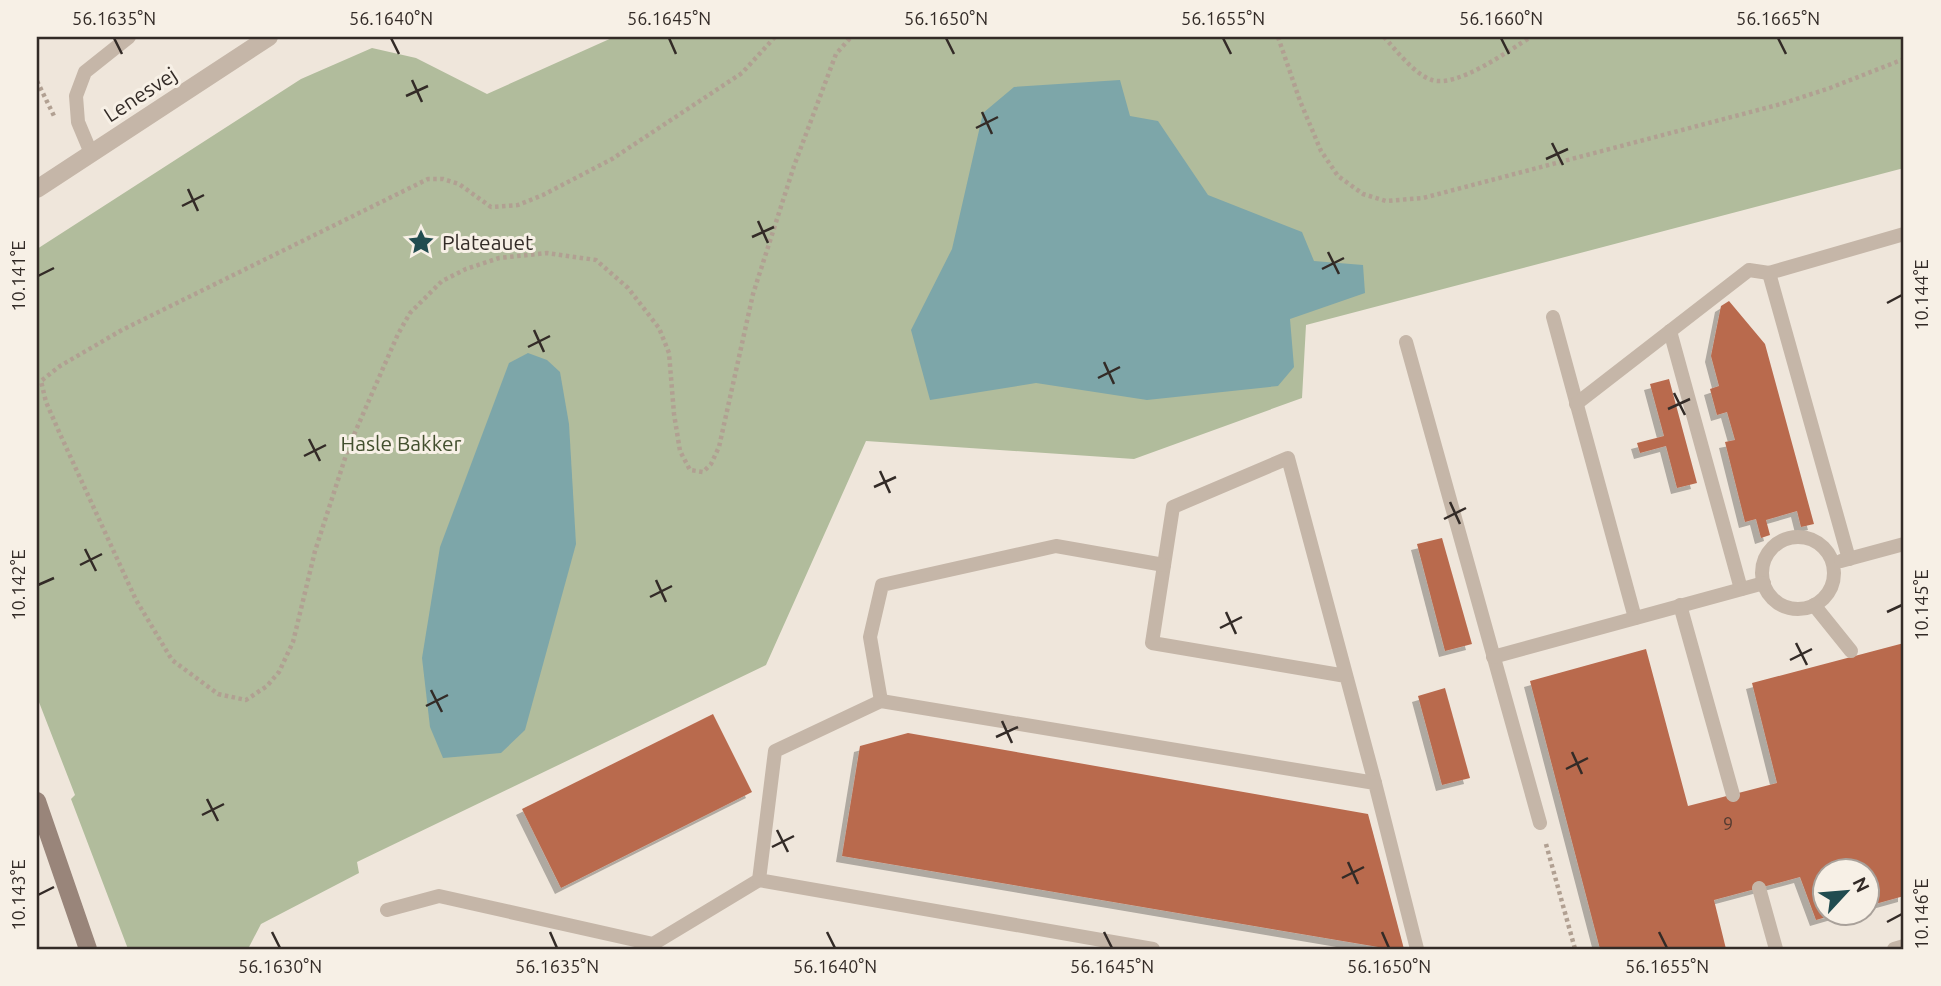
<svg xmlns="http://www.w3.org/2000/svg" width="1941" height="986" viewBox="0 0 1941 986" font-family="Ubuntu,sans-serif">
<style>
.green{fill:#b1bc9c}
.water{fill:#7da6a9}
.building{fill:#b96a4e;filter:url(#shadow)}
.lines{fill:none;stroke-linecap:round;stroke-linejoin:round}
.path{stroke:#b1a092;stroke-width:4.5;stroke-dasharray:3.5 3.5;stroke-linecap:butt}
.lane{stroke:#c5b6a8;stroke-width:14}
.street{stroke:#c5b6a8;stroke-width:18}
.secondary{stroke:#99857a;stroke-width:18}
.ticks{fill:none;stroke:#332b27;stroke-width:2.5}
.labels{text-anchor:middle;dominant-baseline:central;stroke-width:6;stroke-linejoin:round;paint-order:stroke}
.number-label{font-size:18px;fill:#543b31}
.street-label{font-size:21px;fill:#332b27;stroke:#f7f0e6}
.poi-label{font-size:21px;fill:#332b27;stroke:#f7f0e6;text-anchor:start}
.park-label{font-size:21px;fill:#424f2e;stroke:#f7f0e6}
.neatline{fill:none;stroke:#332b27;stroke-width:2.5}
.ticks-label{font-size:18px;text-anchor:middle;fill:#332b27}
</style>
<defs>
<filter id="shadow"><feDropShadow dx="-6" dy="6" stdDeviation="0" flood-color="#0004"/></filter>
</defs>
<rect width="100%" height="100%" fill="#efe6db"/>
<polygon class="green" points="614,37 1904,37 1904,168 1306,325 1302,398 1134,459 866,441 766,665 357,862 359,873 261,924 248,949 128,949 71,799 75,795 37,697 37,249 301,79 372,48 416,58 487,94"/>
<g class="water">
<polygon points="1120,80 1130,116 1158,121 1208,195 1302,232 1314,261 1363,265 1365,293 1290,319 1294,367 1278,386 1147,400 1036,383 930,400 911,330 952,249 983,113 1014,87"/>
<polygon points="528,353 547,360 560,372 569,424 576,544 525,730 501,753 443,758 430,727 422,658 440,547 509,363"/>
</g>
<g class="building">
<polygon points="1729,301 1765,344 1814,524 1801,527 1797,511 1766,520 1770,535 1761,538 1756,519 1745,522 1725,442 1735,440 1727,412 1717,415 1710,389 1719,386 1711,356 1721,306"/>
<polygon points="1669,379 1697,483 1677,488 1666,446 1640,453 1637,443 1664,436 1650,384"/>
<polygon points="1442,538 1472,644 1445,651 1417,544"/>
<polygon points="1904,643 1904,896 1868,906 1868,870 1826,870 1826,912 1840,913 1816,920 1800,877 1714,900 1726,949 1600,949 1530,681 1646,649 1688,806 1777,783 1752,683"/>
<polygon points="1445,688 1470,778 1442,785 1418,696"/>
<polygon points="713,714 752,792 561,888 522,809"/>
<polygon points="908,733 1368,814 1404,949 1390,949 842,856 860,746"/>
</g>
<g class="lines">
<g class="path">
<polyline points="775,37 742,73 612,159 543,195 518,205 491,207 459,184 443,179 428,179 122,330 60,366 41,381 46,402 60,434 136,600 172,660 218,694 246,700 267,686 279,672 293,642 315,551 349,446 398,334 410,313 442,281 466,269 499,258 547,253 596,260 628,288 659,328 669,353 674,414 680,451 690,470 703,472 711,464 719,447 753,294 794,166 836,54 851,37"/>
<polyline points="1278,37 1300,101 1321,151 1338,176 1363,194 1386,201 1423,198 1781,104 1830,88 1904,59"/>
<path d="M1384 37C1396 50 1415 75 1432 80 1458 88 1509 50 1531 37"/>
<polyline points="37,81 55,118"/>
<polyline points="1546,844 1575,949"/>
</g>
<g class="lane">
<polyline points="91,153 78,122 76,96 85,72 129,37"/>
<polyline points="1769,273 1849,559"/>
<polyline points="1553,317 1635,618"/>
<polyline points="1670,331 1741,589"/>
<polyline points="1406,342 1540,823"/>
<polyline points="1576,404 1749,270 1769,273 1904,234"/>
<circle cx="1798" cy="573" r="36"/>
<polyline points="1841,561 1904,544"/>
<polyline points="1680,605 1733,795"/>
<polyline points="1814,605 1851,651"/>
<polyline points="1493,657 1764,583"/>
<polyline points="1346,676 1152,643 1173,507 1288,458 1375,783"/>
<polyline points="881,701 870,637 882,585 1056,546 1164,565"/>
<polyline points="1759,888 1776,949"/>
<polyline points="387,910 439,896 653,944 759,880"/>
<polyline points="1153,949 759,880 775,751 881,701 1375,783 1417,949"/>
<polyline points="1894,949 1904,946"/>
</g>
<polyline class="street" points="37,189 269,37"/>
<polyline class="secondary" points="37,801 88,949"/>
</g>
<path class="ticks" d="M114 38 122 54M391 38 399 54M669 38 676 54M946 38 954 54M1223 38 1231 54M1501 38 1509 54M1778 38 1786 54M412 80 422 102M406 96 428 86M982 112 992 134M976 128 998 117M1552 143 1563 165M1546 159 1568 149M188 189 198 211M182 206 204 195M758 221 768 243M752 237 774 227M1328 252 1339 274M1322 269 1344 258M38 276 54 268M1887 303 1902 295M534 330 544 352M528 347 550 336M1104 362 1114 384M1098 378 1120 367M1674 393 1685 415M1668 409 1690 399M309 439 320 461M304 456 326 445M880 471 890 493M874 487 896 477M1450 502 1460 524M1444 519 1466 508M85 549 96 571M80 565 102 554M656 580 666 602M38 585 54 578M650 597 672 586M1226 612 1236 634M1887 612 1902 605M1220 628 1242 617M1796 643 1807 665M1790 660 1812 649M431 690 442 712M426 706 448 695M1002 721 1012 743M996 737 1018 727M1572 752 1582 774M1566 769 1588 758M207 799 218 821M202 815 224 804M777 830 788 852M772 847 794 836M1348 862 1358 884M1342 878 1364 867M38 895 54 887M1887 922 1902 914M272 932 280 948M550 932 557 948M827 932 835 948M1104 932 1112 948M1382 932 1389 948M1659 932 1667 948"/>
<defs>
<g id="sight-bare" transform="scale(2.1)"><path d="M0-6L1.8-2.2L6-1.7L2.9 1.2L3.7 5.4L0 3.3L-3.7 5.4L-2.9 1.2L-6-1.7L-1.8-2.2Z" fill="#214c50" stroke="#f7f0e6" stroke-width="2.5" paint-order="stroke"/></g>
</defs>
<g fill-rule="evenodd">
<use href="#sight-bare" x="421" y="242"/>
</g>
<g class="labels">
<g class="number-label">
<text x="1728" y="823">9</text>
</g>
<g class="street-label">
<text transform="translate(140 94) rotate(-33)">Lenesvej</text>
</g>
<g class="poi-label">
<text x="442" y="242">Plateauet</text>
</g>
<g class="park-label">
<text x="401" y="443">Hasle Bakker</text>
</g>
</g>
<rect width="1941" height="986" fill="none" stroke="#f7f0e6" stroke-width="77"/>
<g transform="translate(1846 892) rotate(64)"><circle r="33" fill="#f7f0e6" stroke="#a9a19a" stroke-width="2"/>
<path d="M0-5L12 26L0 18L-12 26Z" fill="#214c50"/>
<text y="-10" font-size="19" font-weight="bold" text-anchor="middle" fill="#332b27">N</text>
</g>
<rect x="38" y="38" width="1864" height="910" class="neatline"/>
<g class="ticks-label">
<text x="114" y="25">56.1635°N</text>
<text x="391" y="25">56.1640°N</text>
<text x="669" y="25">56.1645°N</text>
<text x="946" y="25">56.1650°N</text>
<text x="1223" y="25">56.1655°N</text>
<text x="1501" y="25">56.1660°N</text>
<text x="1778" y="25">56.1665°N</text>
<text transform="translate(19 276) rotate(-90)" y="6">10.141°E</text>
<text transform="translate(1922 295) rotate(-90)" y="6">10.144°E</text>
<text transform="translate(19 585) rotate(-90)" y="6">10.142°E</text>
<text transform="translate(1922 605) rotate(-90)" y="6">10.145°E</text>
<text transform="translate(19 895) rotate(-90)" y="6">10.143°E</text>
<text transform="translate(1922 914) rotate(-90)" y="6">10.146°E</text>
<text x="280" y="973">56.1630°N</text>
<text x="557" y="973">56.1635°N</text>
<text x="835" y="973">56.1640°N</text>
<text x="1112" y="973">56.1645°N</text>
<text x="1389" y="973">56.1650°N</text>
<text x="1667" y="973">56.1655°N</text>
</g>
</svg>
